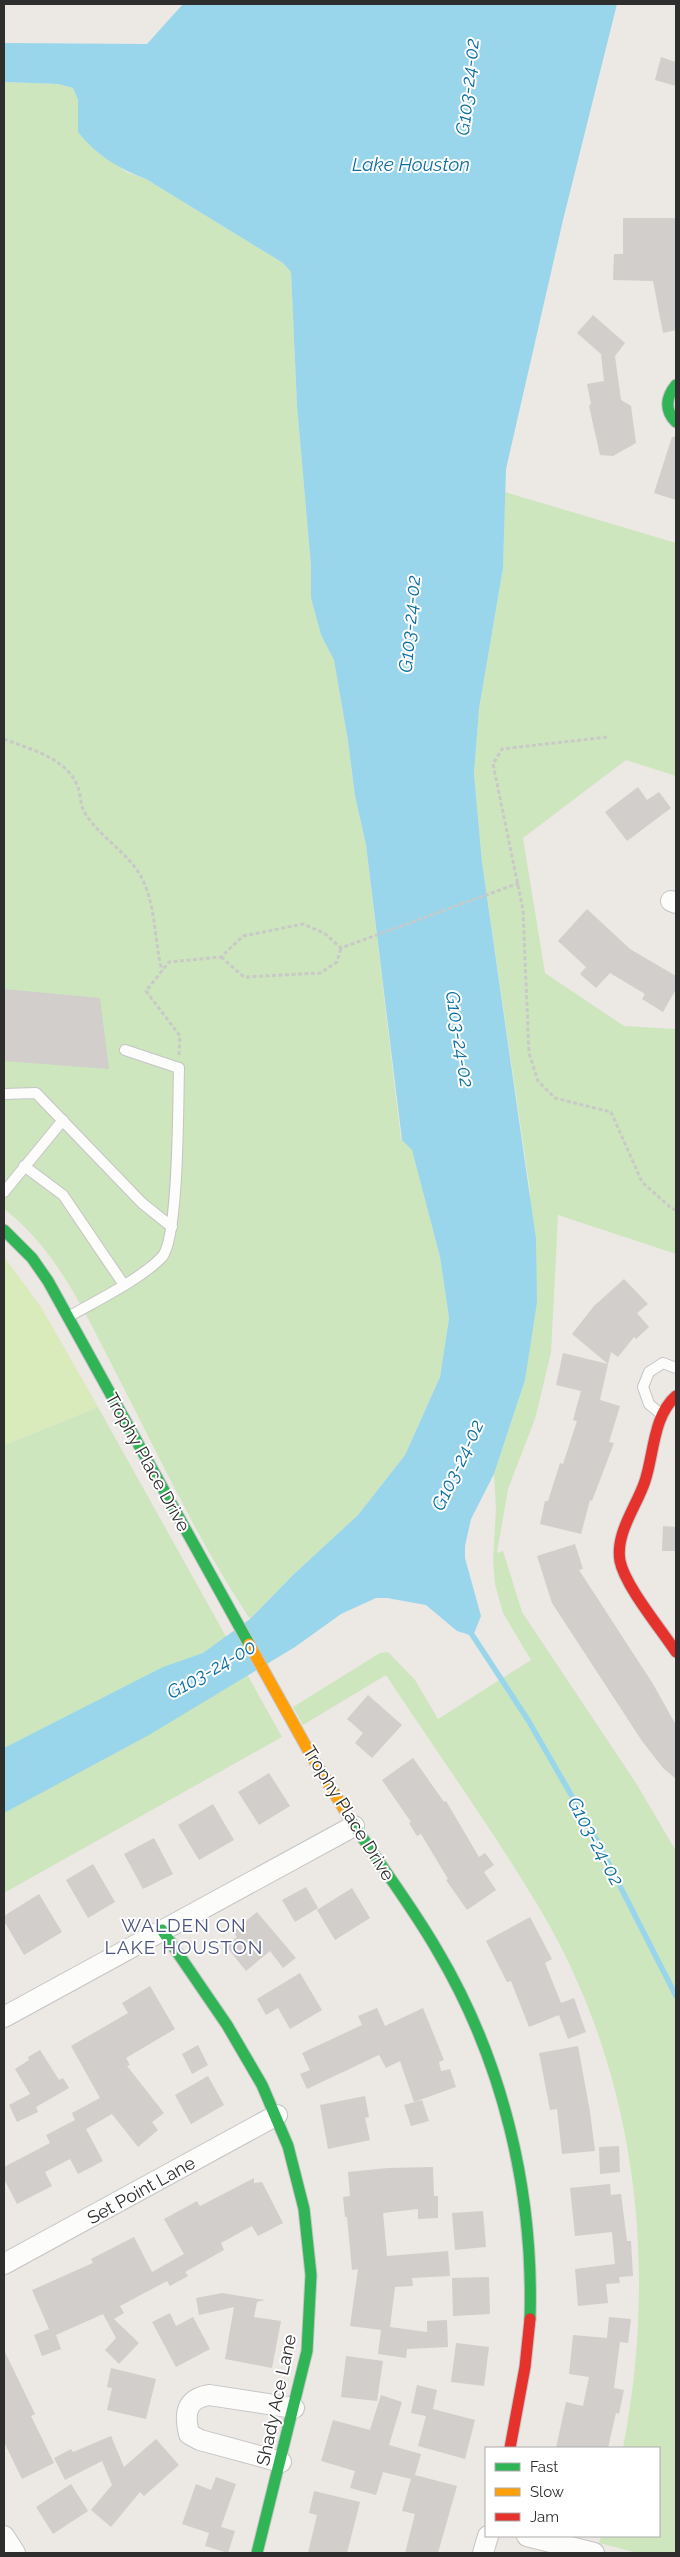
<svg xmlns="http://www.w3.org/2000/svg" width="680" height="2557" viewBox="0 0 680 2557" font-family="Raleway,sans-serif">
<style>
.green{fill:#cee6be}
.pitch{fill:#d9eabb}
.water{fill:#99d6ec}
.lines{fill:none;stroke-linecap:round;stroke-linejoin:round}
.stream{stroke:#99d6ec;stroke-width:5.5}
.building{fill:#d1cecb}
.lane-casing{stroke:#c5c4c5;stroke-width:12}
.street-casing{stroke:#c5c4c5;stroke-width:22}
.fast-casing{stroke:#c5c4c5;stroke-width:13}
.slow-casing{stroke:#c5c4c5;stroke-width:13}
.jam-casing{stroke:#c5c4c5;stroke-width:13}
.path{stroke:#c9c9c8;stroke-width:3;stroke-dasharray:4 2.5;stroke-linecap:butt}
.lane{stroke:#fcfcfb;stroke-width:10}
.street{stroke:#fcfcfb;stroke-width:20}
.fast{stroke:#30b455;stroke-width:11}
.slow{stroke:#ff9f0a;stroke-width:11}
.jam{stroke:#e5322d;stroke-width:11}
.labels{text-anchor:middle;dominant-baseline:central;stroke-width:4;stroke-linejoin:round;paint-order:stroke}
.street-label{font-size:18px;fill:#2e2e2e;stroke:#fff}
.water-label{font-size:19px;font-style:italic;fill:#0d6fa3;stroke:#fff}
.neighbourhood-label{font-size:19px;letter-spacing:1px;fill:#4d5680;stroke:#fff}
</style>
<rect width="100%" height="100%" fill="#ece8e4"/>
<g class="green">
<path d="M4 82 58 84 73 88 78 100V132L126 172 146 179 283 263 291 272 297 406 311 566V598L321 635 334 659 348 741 355 796 366 845 401 1139 412 1149 440 1257 449 1318 440 1377 405 1455 358 1515 294 1574 250 1619C199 1543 160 1458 118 1377 87 1317 58 1250 4 1209Z"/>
<path d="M505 492 676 543V776L626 760 523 838 545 973 624 1026 676 1029V1254L558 1215 551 1353 535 1419 508 1489 497 1553 503 1551 522 1612 636 1783 676 1851V2553H638L599 2543 601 2536H659V2448H623C659 2262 636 2068 537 1904 490 1826 436 1751 386 1675L303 1725 293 1707 380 1653 388 1652 415 1680 438 1719 531 1660 503 1613 495 1584 493 1560 496 1509 494 1474 525 1380 530 1191 482 862 474 775 479 709 503 568Z"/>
<polygon points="98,1407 282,1737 4,1893 4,1445"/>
</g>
<polygon class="pitch" points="4,1257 41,1307 98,1407 4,1445"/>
<path class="water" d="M183 4H617L563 220 506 469 503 568 479 709 474 774 482 862 536 1239 537 1302 525 1380 494 1474 471 1519 465 1546V1558L481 1616 473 1636 457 1631 426 1605 387 1598H376L341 1614 295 1647 149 1735 4 1813V1748L163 1667 203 1653 250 1619 294 1574 358 1515 405 1455 440 1377 449 1318 440 1257 412 1150 402 1140 366 845 355 796 348 741 334 660 321 635 311 598V566L297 406 291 272 283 263 146 179C119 169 96 155 78 132V100L73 88 58 84 4 82V43L147 44Z"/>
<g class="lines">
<polyline class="stream" points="469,1630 528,1720 592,1831 676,1996"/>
</g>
<g class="building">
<polygon points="661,57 676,62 676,86 655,80"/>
<polygon points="623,218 676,218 676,330 663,333 653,281 613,280 614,254 623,254"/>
<polygon points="593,315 625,343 615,356 621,400 631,406 636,443 613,456 600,455 589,406 591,404 587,384 604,381 601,354 577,333"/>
<polygon points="672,437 676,437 676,500 654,493"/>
<polygon points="638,787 647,800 659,792 671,808 627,841 605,812"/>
<polygon points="587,909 630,949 676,976 676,989 663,1012 642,999 645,994 610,973 596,988 580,974 586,967 558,941"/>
<polygon points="4,989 100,998 109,1069 4,1061"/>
<polygon points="624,1279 648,1304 637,1313 649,1327 636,1339 634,1337 618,1357 611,1352 608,1364 572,1334 594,1306"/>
<polygon points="563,1353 608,1364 600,1400 620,1406 609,1442 614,1443 592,1501 590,1500 581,1534 540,1524 545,1501 548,1501 560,1463 563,1464 577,1421 573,1420 581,1391 556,1385"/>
<polygon points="663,1526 676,1527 676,1551 662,1551"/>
<polygon points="575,1544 583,1569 579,1570 653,1684 676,1725 676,1779 663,1768 642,1741 552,1603 537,1556"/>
<polygon points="368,1695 402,1725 372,1758 355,1743 363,1733 347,1719"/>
<polygon points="413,1758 444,1802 446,1801 479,1857 485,1853 494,1865 484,1872 496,1890 467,1910 446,1880 448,1879 421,1834 417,1836 409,1823 411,1822 382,1780"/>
<polygon points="269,1773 290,1806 259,1825 238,1792"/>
<polygon points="213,1804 234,1840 199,1860 178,1825"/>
<polygon points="154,1838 173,1874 143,1889 124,1854"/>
<polygon points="93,1864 115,1902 88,1918 66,1880"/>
<polygon points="306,1887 318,1908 295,1922 282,1900"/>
<polygon points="352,1888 370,1918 335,1940 317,1910"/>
<polygon points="39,1894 62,1932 24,1955 4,1921 4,1916"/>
<polygon points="257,1912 296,1958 283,1968 270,1951 246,1971 226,1946 237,1937 233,1932"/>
<polygon points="530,1917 552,1959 545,1963 561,2003 574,1998 586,2032 568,2039 559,2015 529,2027 511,1981 507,1982 486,1941"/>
<polygon points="300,1973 322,2010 290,2029 278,2008 266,2015 257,1999"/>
<polygon points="150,1986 175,2029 126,2058 130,2065 127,2066 164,2113 152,2122 158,2130 138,2147 112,2114 86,2129 103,2161 78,2174 70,2159 45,2172 52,2186 17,2204 4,2179 4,2167 50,2143 46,2135 75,2120 72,2113 100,2098 71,2046 128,2013 122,2003"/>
<polygon points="377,2008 385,2026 423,2008 444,2060 439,2062 441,2071 450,2069 456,2087 414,2102 400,2061 386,2068 379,2055 307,2089 300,2074 310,2070 302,2053 362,2025 358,2016"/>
<polygon points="198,2045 208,2065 192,2074 182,2054"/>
<polygon points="578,2046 590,2112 595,2151 562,2154 557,2109 550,2110 539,2053"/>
<polygon points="40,2050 59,2080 63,2078 69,2088 36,2107 38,2112 17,2122 9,2105 30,2094 15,2069 29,2060 28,2057"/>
<polygon points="208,2076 224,2105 191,2124 175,2095"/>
<polygon points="365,2096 369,2117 365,2118 370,2140 328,2149 320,2105"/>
<polygon points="422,2100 429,2121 411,2126 404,2105"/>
<polygon points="619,2146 620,2172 600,2174 599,2147"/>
<polygon points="433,2167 434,2196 438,2196 438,2218 418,2219 418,2209 383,2213 387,2256 448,2251 450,2276 412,2278 413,2286 395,2287 390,2327 427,2332 427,2321 447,2320 448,2347 407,2349 406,2358 378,2354 381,2330 350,2326 358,2269 352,2270 347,2217 345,2217 343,2197 350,2196 348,2172 388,2168"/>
<polygon points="254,2178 254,2183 262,2182 283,2223 258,2236 252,2226 221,2243 224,2250 185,2272 188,2276 170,2286 167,2281 120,2306 124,2313 114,2319 139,2343 119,2364 105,2350 116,2338 103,2314 56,2335 61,2349 42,2356 34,2335 49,2329 32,2290 93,2263 91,2259 134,2237 152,2272 184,2254 164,2219 197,2201 200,2206"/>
<polygon points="610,2184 611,2195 621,2194 627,2241 631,2241 633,2276 619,2277 620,2283 606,2284 608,2303 578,2306 575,2269 615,2264 612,2232 575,2236 570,2188"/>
<polygon points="483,2211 486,2247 455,2250 452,2213"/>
<polygon points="489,2277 490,2314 453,2316 452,2278"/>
<polygon points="222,2293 265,2300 257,2302 254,2317 281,2321 272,2368 225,2359 234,2307 199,2315 196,2298"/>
<polygon points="170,2313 176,2326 193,2317 210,2349 176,2367 152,2322"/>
<polygon points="609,2317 631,2319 628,2343 620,2342 614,2388 624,2390 619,2414 616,2413 608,2448 556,2448 566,2402 583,2406 589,2377 569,2374 573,2335 607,2338"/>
<polygon points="456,2343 489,2347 484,2386 451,2382"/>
<polygon points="4,2350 35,2414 31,2416 54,2463 22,2479 4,2442"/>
<polygon points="346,2356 383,2361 377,2401 341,2397"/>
<polygon points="111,2368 156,2379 146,2419 107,2410 112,2388 107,2387"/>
<polygon points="417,2385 437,2390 433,2409 475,2420 465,2459 418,2446 426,2416 411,2413"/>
<polygon points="381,2395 402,2402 389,2445 421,2454 415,2475 457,2486 438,2553 405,2553 415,2514 402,2511 411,2479 383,2472 376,2495 350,2488 355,2471 321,2461 333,2420 370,2430"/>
<polygon points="111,2436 124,2467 156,2439 179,2465 144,2496 140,2492 111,2527 91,2510 112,2485 102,2461 65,2480 54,2458 71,2449 73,2452"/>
<polygon points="216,2477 236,2484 221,2527 235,2531 228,2553 205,2546 209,2533 182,2524 196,2484 211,2490"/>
<polygon points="71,2484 88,2511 53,2534 36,2507"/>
<polygon points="314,2491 360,2502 347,2553 308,2553 317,2515 309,2513"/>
</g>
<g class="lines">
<g class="lane-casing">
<g id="lane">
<polyline points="4,1094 36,1093 142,1203 172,1227"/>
<polyline points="24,1166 63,1195 124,1285"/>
<polyline points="4,1192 63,1120"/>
<path d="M68 1317C96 1301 141 1279 162 1257 179 1238 178 1100 179 1068L125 1050"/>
<polyline points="662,1415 649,1404 643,1387 649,1372 663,1363 676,1368"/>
</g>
</g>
<g class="street-casing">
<g id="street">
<polyline points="671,901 676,903"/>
<polyline points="4,2017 354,1826"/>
<polyline points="4,2264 277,2115"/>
<path d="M281 2462 200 2440 189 2434C184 2413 186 2399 209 2395L294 2408"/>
<polyline points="4,2536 15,2553"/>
<polyline points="527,2536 594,2553"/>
<polyline points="483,2553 488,2536"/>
</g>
</g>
<g class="fast-casing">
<g id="fast">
<path d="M676 385C666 397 664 410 676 422"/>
<polyline points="4,1230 32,1258 48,1281 249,1644"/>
<path d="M347 1814C376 1860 410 1903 437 1950 503 2061 534 2191 530 2319"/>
<polyline points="162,1930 227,2025 262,2085 288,2146 304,2209 311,2275 307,2351 257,2553"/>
</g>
</g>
<g class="slow-casing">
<polyline id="slow" points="249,1644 312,1757 347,1814"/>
</g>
<g class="jam-casing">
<g id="jam">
<path d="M676 1396C653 1416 654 1454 645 1481 637 1506 615 1533 620 1561 625 1586 661 1629 676 1652"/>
<polyline points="510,2448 525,2367 530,2319"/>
</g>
</g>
<g class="path">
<polyline points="607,737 502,749 493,764 523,910 529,1053 538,1081 555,1098 611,1112 642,1182 671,1208 676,1210"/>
<path d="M4 739C31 750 66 757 78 787 81 795 80 806 85 813 96 832 120 848 134 866 157 895 153 937 162 971"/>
<polyline points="221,957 244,977 320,973 337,962 341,948"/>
<polyline points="179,1055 180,1036 146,991 169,962 221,957 243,936 303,924 324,933 341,948 519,883"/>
</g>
<use href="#lane" class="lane"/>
<use href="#street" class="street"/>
<use href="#fast" class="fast"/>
<use href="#slow" class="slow"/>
<use href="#jam" class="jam"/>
</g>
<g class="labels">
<g class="street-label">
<text transform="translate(148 1462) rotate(61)">Trophy Place Drive</text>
<text transform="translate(349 1813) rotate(58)">Trophy Place Drive</text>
<text transform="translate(141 2190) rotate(-29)">Set Point Lane</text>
<text transform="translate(276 2400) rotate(-78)">Shady Ace Lane</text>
</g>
<g class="water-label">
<text transform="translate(467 87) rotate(-84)">G103-24-02</text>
<text x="411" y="164">Lake Houston</text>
<text transform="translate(409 624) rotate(-85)">G103-24-02</text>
<text transform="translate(460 1039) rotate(81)">G103-24-02</text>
<text transform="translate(457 1465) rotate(-65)">G103-24-02</text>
<text transform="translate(211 1669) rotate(-30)">G103-24-00</text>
<text transform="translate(596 1841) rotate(62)">G103-24-02</text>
</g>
<g class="neighbourhood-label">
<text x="184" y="1925">WALDEN ON<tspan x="184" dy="22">LAKE HOUSTON</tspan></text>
</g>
</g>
<rect width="680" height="2557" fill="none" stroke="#2e2e2e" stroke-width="10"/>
<rect x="485" y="2447" width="175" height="90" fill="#ffffff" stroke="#ababab"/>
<rect x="495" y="2463" width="25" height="8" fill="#30b455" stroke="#ababab"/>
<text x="530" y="2472" font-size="15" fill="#2e2e2e">Fast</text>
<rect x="495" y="2488" width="25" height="8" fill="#ff9f0a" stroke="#ababab"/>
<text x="530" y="2497" font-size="15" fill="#2e2e2e">Slow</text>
<rect x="495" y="2513" width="25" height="8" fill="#e5322d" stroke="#ababab"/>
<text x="530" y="2522" font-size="15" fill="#2e2e2e">Jam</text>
</svg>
